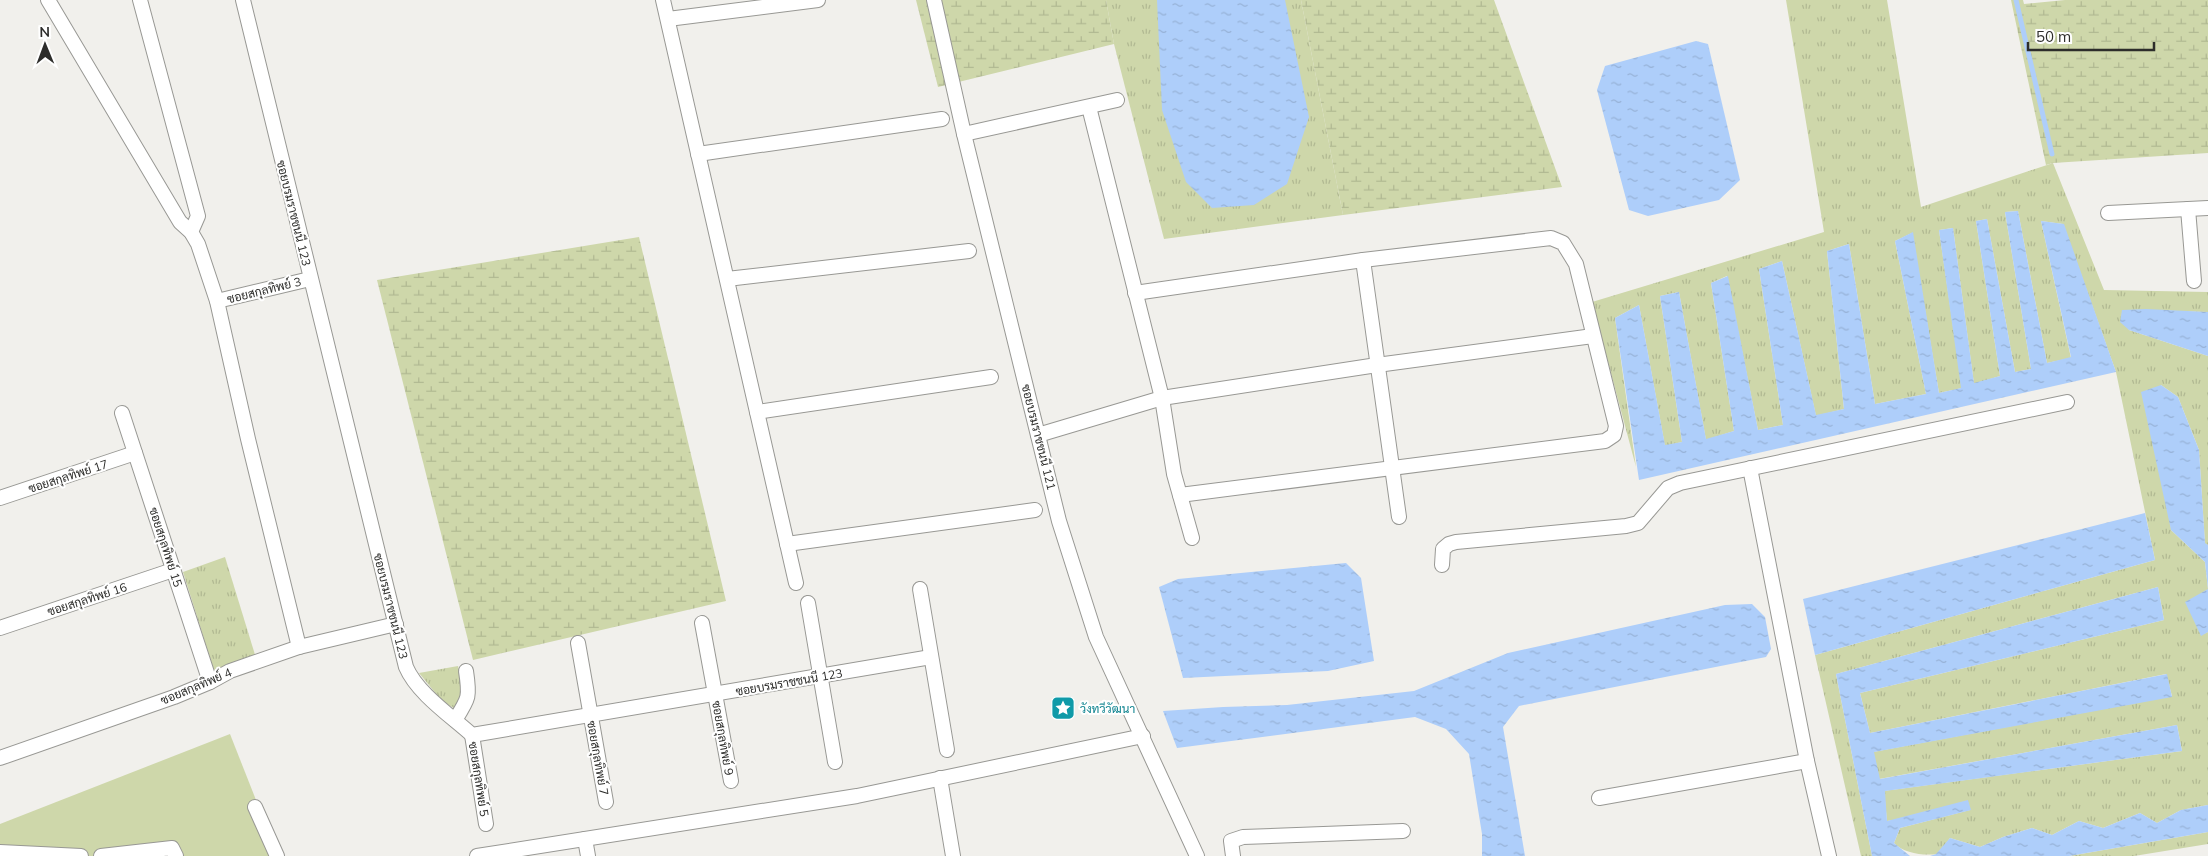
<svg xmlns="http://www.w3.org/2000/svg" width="2208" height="856" viewBox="0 0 2208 856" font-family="Mulish,Sarabun,sans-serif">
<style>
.grass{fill:url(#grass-tufts)}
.wetland{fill:url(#wetland-marsh)}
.garden{fill:#ced7aa}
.water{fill:url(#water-ripples)}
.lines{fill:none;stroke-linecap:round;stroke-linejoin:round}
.stream{stroke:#aecefa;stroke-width:5}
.street-casing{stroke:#989894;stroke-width:16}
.street{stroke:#fff;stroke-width:14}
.labels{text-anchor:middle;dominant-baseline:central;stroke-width:4;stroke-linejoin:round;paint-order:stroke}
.street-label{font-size:12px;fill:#2d2d2b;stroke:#fff}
.culture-label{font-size:12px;fill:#0d838f;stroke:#fff;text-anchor:start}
</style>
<defs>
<pattern id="grass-tufts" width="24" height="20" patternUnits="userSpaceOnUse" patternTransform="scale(1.25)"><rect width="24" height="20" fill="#ced7aa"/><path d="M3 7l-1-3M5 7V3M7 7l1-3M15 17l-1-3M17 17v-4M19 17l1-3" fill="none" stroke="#b1b992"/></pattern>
<pattern id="wetland-marsh" width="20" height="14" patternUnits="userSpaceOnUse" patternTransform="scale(1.25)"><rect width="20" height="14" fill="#ced7aa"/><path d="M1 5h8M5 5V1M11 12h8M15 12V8" fill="none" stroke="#b1b992"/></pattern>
<pattern id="water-ripples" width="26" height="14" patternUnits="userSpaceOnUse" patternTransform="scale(1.25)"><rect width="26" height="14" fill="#aecefa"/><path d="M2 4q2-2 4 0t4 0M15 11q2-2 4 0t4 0" fill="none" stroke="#96b1d6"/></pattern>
</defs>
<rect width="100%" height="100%" fill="#f1f0ec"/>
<g class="grass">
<polygon points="1106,0 1301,0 1343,215 1164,239 1114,44"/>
<path d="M1786 0H1887L1921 207 2053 163 2104 290 2208 292V312L2122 310 2129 330 2208 356V545L2205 544 2199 450 2178 397 2161 385 2171 530 2205 562 2208 589 2201 635 2208 632V805L2181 810 2157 823 2140 813 2103 828 2079 821 2052 835 2032 828 2003 837 1980 847 1950 838C1946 843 1942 850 1937 854 1923 856 1903 853 1894 843L1900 828 1970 810 1887 821 1884 791 2182 751 2177 725 1879 779 1873 752 2172 696 2166 674 1870 733 1860 693 2164 620 2158 587 1836 674 1872 856H1861L1815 655 2155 560 2116 372 2063 224 2041 221 2071 358 2047 363 2018 211 2005 212 2031 369 2015 372 1987 219 1976 221 2000 376 1974 384 1953 228 1939 230 1962 388 1939 393 1912 233 1895 241 1926 394 1875 404 1849 244 1827 251 1844 409 1816 416 1782 261 1759 269 1783 425 1758 430 1727 276 1711 283 1734 431 1706 440 1679 292 1660 296 1682 442 1665 446 1639 305 1615 318 1636 467 1592 302 1824 232Z"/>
<polygon points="225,557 256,658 215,674 183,572"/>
<polygon points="458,666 465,696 457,710 442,701 419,673"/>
<polygon points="2208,832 2208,844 2134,856 2069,856"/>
</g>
<g class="wetland">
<polygon points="916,0 1106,0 1114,44 938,87"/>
<polygon points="1301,0 1494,0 1562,187 1343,215"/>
<polygon points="2011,0 2023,0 2024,4 2065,0 2208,0 2208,153 2053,163 2046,165"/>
<polygon points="639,237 726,601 473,660 377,280"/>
</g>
<polygon class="garden" points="230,734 278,856 0,856 0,824"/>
<g class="water">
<polygon points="1157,0 1285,0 1309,117 1287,184 1254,205 1212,208 1186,182 1162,110"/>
<polygon points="1696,41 1708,44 1740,180 1719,200 1648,216 1629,210 1597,90 1605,66"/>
<polygon points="2018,211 2047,363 2071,357 2041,221 2064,224 2116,372 1639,480 1615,318 1639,305 1665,445 1682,442 1660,296 1679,292 1706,439 1734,431 1711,283 1728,276 1758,430 1783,425 1759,269 1782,261 1816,415 1844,409 1827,251 1849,244 1875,404 1926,394 1895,241 1913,232 1939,393 1961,388 1939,230 1953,228 1974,383 2000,376 1976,221 1987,219 2015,372 2031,369 2005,212"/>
<polygon points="2146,309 2208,312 2208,356 2129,330 2120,322 2122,310"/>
<polygon points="2161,385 2178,397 2199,450 2205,543 2208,545 2208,632 2201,636 2185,602 2208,589 2205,562 2171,530 2141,392"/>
<polygon points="2145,513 2155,560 1815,655 1803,599"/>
<polygon points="1346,563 1361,578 1374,661 1328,671 1183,678 1159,587 1178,579"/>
<polygon points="2158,587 2164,620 1860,693 1870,733 2167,674 2172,697 1874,752 1880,779 2177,725 2182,751 1885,791 1887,821 1968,800 1971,810 1900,828 1894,843 1910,856 1872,856 1836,674"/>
<polygon points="1752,604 1765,617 1771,649 1766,657 1519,706 1503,727 1525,856 1482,856 1482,834 1469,754 1446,729 1415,717 1177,748 1163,711 1223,707 1287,705 1414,691 1508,653 1725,605"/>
<polygon points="2208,805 2208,832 2069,856 1930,856 1936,854 1950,838 1980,847 2003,837 2032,828 2052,835 2079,821 2103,828 2140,813 2157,823 2181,810"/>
</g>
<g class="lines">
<polyline class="stream" points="2016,0 2052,154"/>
<g class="street-casing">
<g id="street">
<polyline points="48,0 180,222 191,232 198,244 217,301 248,439 299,647"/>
<polyline points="140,0 198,216 191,232"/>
<path d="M243 0 406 667C417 693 451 716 472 735L931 657"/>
<polyline points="663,0 796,583"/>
<polyline points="934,0 964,134 1059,521 1096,637 1197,856"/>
<polyline points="668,19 818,0"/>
<polyline points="1089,107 1162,398 1174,474 1192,538"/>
<polyline points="964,134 1117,100"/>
<polyline points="698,154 942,119"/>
<polyline points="2188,209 2194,281"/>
<polyline points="2108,213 2208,208"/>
<polyline points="1363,260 1399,517"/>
<polyline points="727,279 969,251"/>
<polyline points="1135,293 1363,260 1551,238 1563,243 1576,264 1616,426 1614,435 1605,441 1180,495"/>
<polyline points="217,301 310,279"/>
<polyline points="757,412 991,377"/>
<polyline points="122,413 210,682"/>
<polyline points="1038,435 1162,398 1377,365 1593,336"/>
<polyline points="1750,468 1807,761 1829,856"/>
<polyline points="0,498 135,453"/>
<polyline points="787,544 1035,510"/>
<polyline points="1442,565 1443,549 1449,544 1456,542 1626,526 1638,523 1668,488 1680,483 2067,402"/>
<polyline points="920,589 947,750"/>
<polyline points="808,603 835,762"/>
<polyline points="702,623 731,781"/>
<polyline points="0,628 173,570"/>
<polyline points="578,643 606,802"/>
<path d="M455 720C469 698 470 697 466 671"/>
<polyline points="472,735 486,824"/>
<polyline points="0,758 174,697 210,682 230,671 299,647 396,624"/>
<polyline points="940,778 953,856"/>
<polyline points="1599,798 1807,761"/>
<polyline points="255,807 277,856"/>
<polyline points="585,839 588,856"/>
<polyline points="0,852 81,856"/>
<polyline points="101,856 172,848 176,856"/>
<polyline points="477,856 857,796 1143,736"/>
<polyline points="1233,856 1231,841 1243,837 1403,831"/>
</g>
</g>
<use href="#street" class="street"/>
</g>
<defs>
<g id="sight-square" transform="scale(1.25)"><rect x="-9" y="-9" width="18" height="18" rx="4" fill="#0f9aa8" stroke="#fff"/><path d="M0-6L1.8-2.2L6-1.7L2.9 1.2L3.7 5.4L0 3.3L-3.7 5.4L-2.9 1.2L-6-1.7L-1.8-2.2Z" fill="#fff"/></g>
</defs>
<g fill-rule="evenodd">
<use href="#sight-square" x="1063" y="708"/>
</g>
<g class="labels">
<g class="street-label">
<text transform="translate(294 213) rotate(76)">ซอยบรมราชชนนี 123</text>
<text transform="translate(264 290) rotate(-14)">ซอยสกุลทิพย์ 3</text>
<text transform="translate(1039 437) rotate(76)">ซอยบรมราชชนนี 121</text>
<text transform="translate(68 476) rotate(-18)">ซอยสกุลทิพย์ 17</text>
<text transform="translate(166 547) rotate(72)">ซอยสกุลทิพย์ 15</text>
<text transform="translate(87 599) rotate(-18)">ซอยสกุลทิพย์ 16</text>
<text transform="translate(391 606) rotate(76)">ซอยบรมราชชนนี 123</text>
<text transform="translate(789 682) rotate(-10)">ซอยบรมราชชนนี 123</text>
<text transform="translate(196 686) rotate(-23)">ซอยสกุลทิพย์ 4</text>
<text transform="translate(723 738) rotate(80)">ซอยสกุลทิพย์ 9</text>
<text transform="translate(598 758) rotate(80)">ซอยสกุลทิพย์ 7</text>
<text transform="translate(479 779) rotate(81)">ซอยสกุลทิพย์ 5</text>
</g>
<g class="culture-label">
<text x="1080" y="708">วังทวีวัฒนา</text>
</g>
</g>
<g transform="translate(45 45) rotate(359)" stroke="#ffffff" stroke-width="4" paint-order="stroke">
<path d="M0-4L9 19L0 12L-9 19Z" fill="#2d2d2b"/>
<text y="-8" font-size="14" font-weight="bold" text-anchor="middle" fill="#2d2d2b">N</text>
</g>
<path d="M2028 42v8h126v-8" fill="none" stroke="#2d2d2b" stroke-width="2.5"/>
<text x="2036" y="42" font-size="15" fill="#2d2d2b" stroke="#ffffff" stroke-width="4" paint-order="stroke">50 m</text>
</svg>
